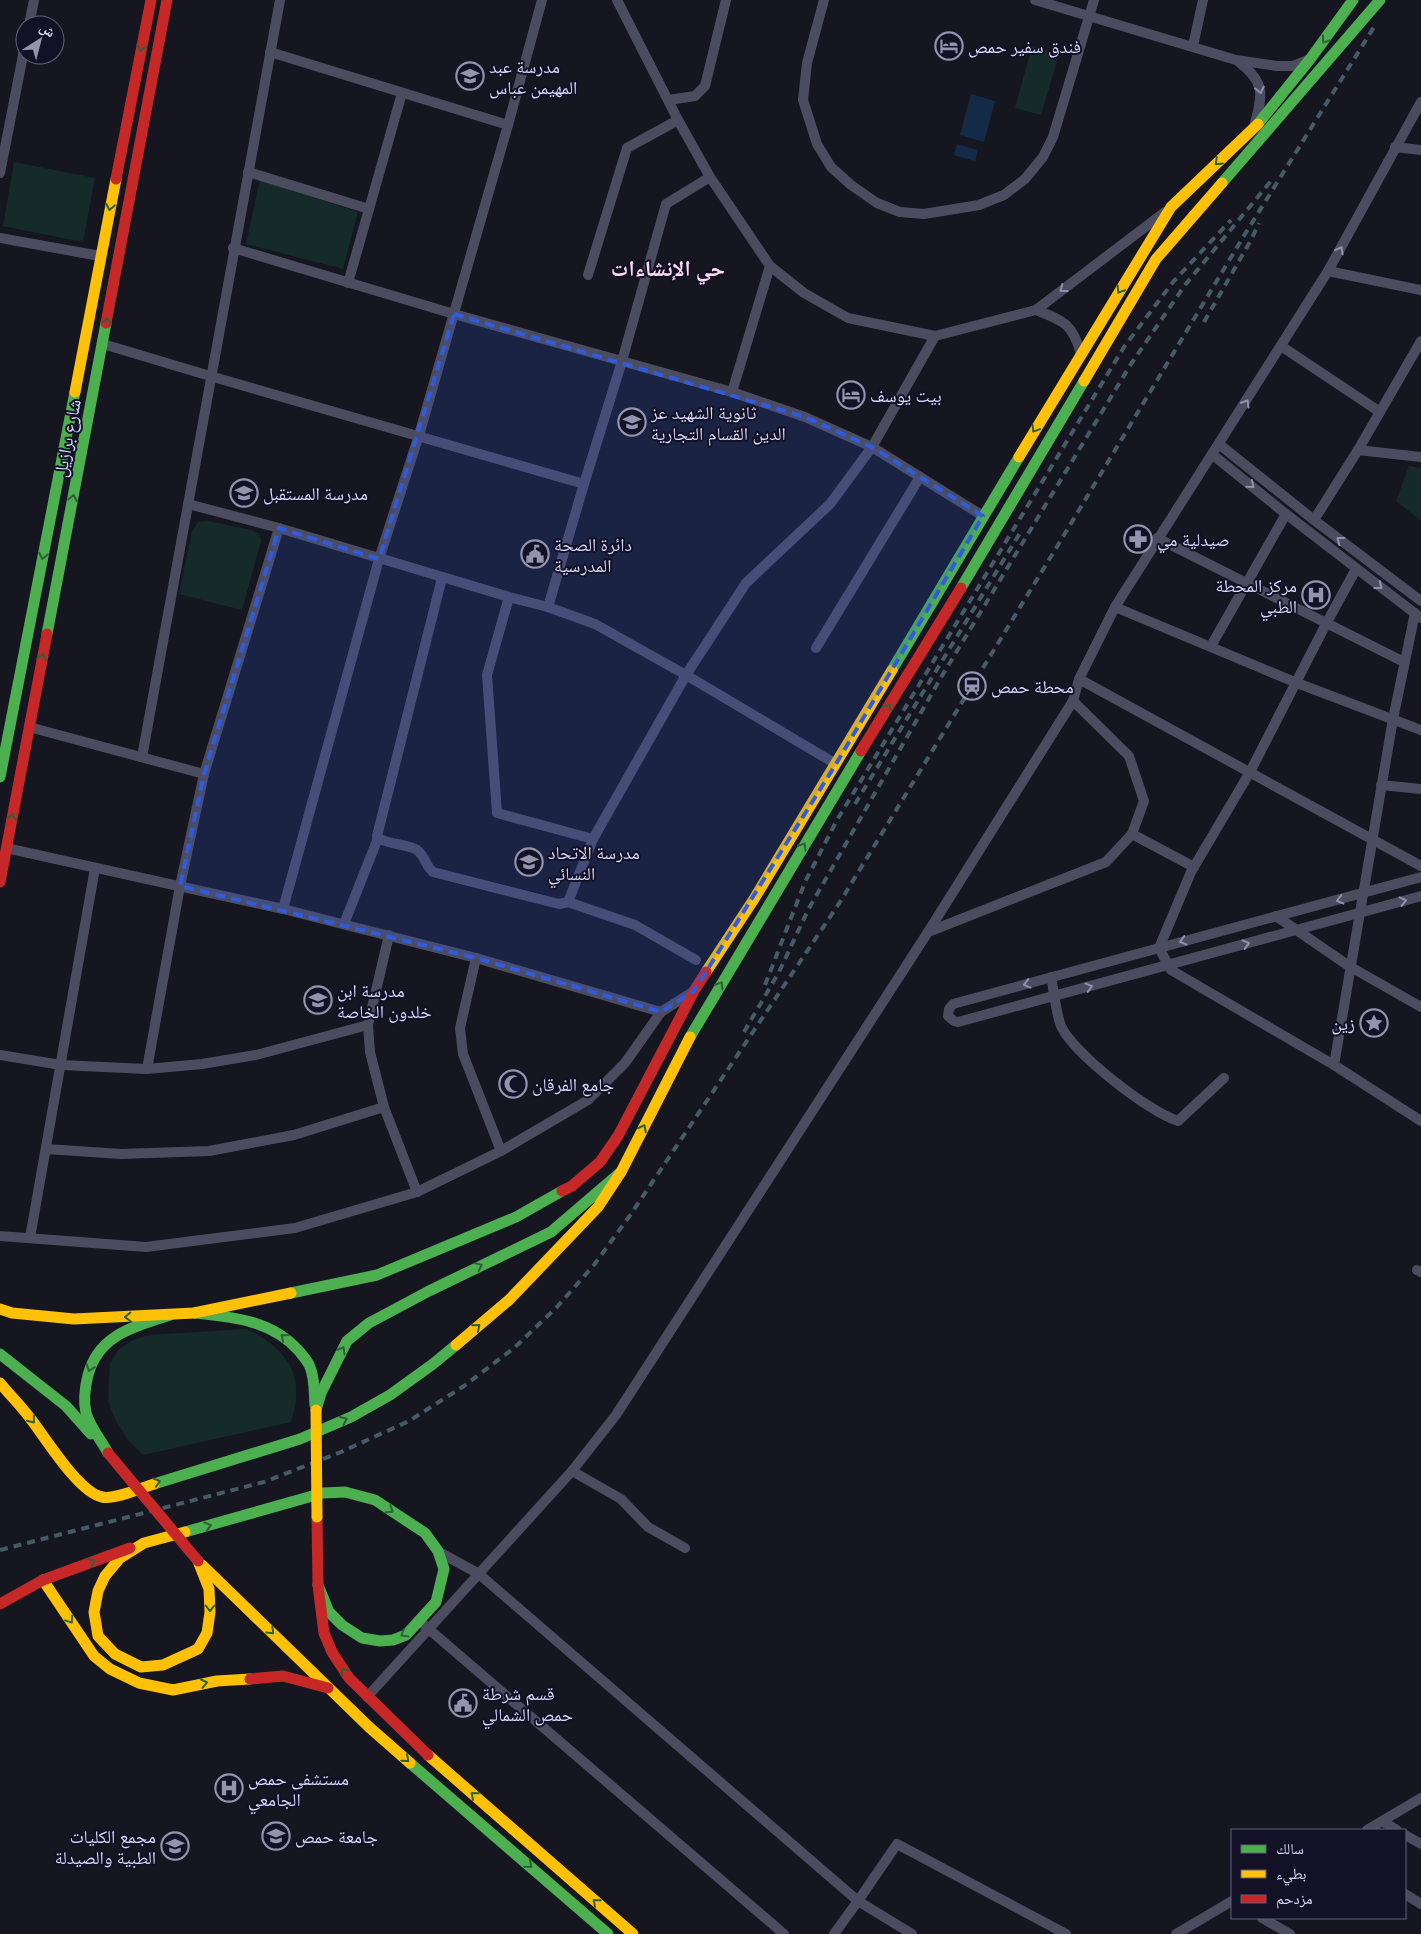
<svg xmlns="http://www.w3.org/2000/svg" width="1421" height="1934" viewBox="0 0 1421 1934" font-family="'Public Sans','Noto Naskh Arabic',sans-serif">
<style>
.green{fill:#142b2a}
.water{fill:#142b47}
.lines{fill:none;stroke-linecap:round;stroke-linejoin:round}
.street{stroke:#4c4c60;stroke-width:10}
.fast{stroke:#4caf50;stroke-width:11}
.slow{stroke:#ffc107;stroke-width:11}
.jam{stroke:#c62828;stroke-width:11}
.rail{stroke:#455b67;stroke-width:4;stroke-dasharray:8 6;stroke-linecap:butt}
.slow-bridge{stroke:#ffc107;stroke-width:11}
.jam-bridge{stroke:#c62828;stroke-width:11}
.oneway{stroke:#30603a}
.oneway2{stroke:#9292ae}
.marked{fill:#305cdc;fill-opacity:0.2;stroke:#305cdc;stroke-width:4;stroke-dasharray:10 6;stroke-linejoin:round}
.labels{text-anchor:middle;dominant-baseline:central;stroke-width:4;stroke-linejoin:round;paint-order:stroke}
.poi-label{font-size:18px;fill:#d9d8fc;stroke:#131125;text-anchor:start}
.street-label{font-size:18px;fill:#d9d8fc;stroke:#131125}
.district-label{font-size:22px;font-weight:bold;fill:#fcdaf2;stroke:#131125}
</style>
<rect width="100%" height="100%" fill="#161620"/>
<g class="green">
<polygon points="1032,46 1059,54 1041,115 1015,108"/>
<polygon points="14,162 95,178 83,242 3,226"/>
<polygon points="260,180 358,212 343,269 246,244"/>
<polygon points="1409,466 1421,468 1421,521 1396,501"/>
<polygon points="208,521 251,530 259,534 261,541 242,610 179,594 192,531 198,522"/>
<path d="M247 1329C288 1350 306 1375 291 1422L143 1455 128 1440 115 1419 108 1401 110 1363 118 1350 133 1340 149 1335Z"/>
</g>
<g class="water">
<polygon points="971,94 995,101 984,142 960,135"/>
<polygon points="957,144 978,150 975,161 954,155"/>
</g>
<g class="lines">
<g class="street">
<polyline points="542,0 508,125 419,435 379,559 283,909 476,958 661,1012"/>
<polyline points="617,0 678,120 710,177 770,266 804,293 848,318 935,336 1036,310 1165,212"/>
<polyline points="824,0 807,63 803,100 817,144 831,167 851,185 877,203 900,212 924,214 979,205 1004,195 1025,179 1043,157 1053,137 1094,0"/>
<polyline points="1035,0 1236,60 1277,66 1293,66 1308,60"/>
<polyline points="29,25 34,0"/>
<polyline points="1193,46 1203,0"/>
<polyline points="270,52 508,125"/>
<path d="M1239 62C1265 82 1263 94 1255 123"/>
<polyline points="669,100 695,96 705,86 726,0"/>
<polyline points="1395,147 1421,150"/>
<polyline points="248,172 369,209"/>
<polyline points="0,173 25,45"/>
<polyline points="0,238 100,256"/>
<polyline points="233,248 454,314 732,392 805,417 872,447 983,516"/>
<polyline points="1328,271 1421,290"/>
<polyline points="588,275 627,148 678,120"/>
<polyline points="348,283 402,93"/>
<path d="M1036 310C1064 321 1072 323 1081 354"/>
<polyline points="103,344 210,376 584,484"/>
<polyline points="1281,346 1380,412"/>
<polyline points="732,392 770,266"/>
<polyline points="1220,445 1314,520 1421,601"/>
<polyline points="1358,450 1421,457"/>
<polyline points="1213,455 1286,514 1421,618"/>
<polyline points="188,504 279,528 509,597 548,607 595,624 686,675 836,764"/>
<polyline points="1314,520 1358,450 1421,341"/>
<polyline points="1157,538 1404,662"/>
<polyline points="1356,569 1326,624 1250,772 1191,872 1159,948 1171,970 1334,1065 1393,719 1415,613"/>
<path d="M442 578 377 836 378 838C390 845 408 844 417 850 425 856 425 865 433 872L559 904 568 902 593 839"/>
<polyline points="509,597 487,675 497,813 593,839 686,675 746,583 830,504 872,447 935,336"/>
<polyline points="548,607 584,484 622,361 666,204 710,177"/>
<polyline points="1115,607 1297,683 1421,730"/>
<polyline points="1211,646 1286,514"/>
<polyline points="816,648 920,477"/>
<polyline points="1079,679 1421,866"/>
<polyline points="142,757 280,0"/>
<polyline points="204,774 279,528"/>
<polyline points="1381,785 1421,789"/>
<polyline points="1132,834 1194,867"/>
<polyline points="6,848 283,909"/>
<polyline points="1421,877 953,1004 949,1009 948,1016 954,1021 958,1022 1421,896"/>
<polyline points="568,902 635,925 696,960"/>
<polyline points="1276,916 1349,966 1421,1007"/>
<polyline points="344,924 378,838"/>
<polyline points="928,932 1106,862 1132,834 1144,801 1129,756 1073,701"/>
<polyline points="389,935 368,1025 370,1052 384,1107 417,1192"/>
<polyline points="476,958 460,1028 463,1054 501,1151"/>
<path d="M1051 977C1054 990 1056 1014 1061 1026 1074 1054 1149 1112 1178 1121L1224 1078"/>
<polyline points="0,1055 61,1065 147,1069 180,886 204,774 29,727"/>
<polyline points="1334,1065 1421,1121"/>
<polyline points="147,1069 202,1064 256,1055 368,1025"/>
<polyline points="46,1149 121,1154 209,1151 294,1135 384,1107"/>
<polyline points="0,1236 146,1247 295,1228 417,1192 501,1151 588,1100 625,1063 661,1012 691,993"/>
<polyline points="30,1238 95,868"/>
<polyline points="1417,1270 1421,1272"/>
<polyline points="572,1471 621,1499 648,1527 685,1548"/>
<polyline points="439,1552 479,1574 858,1901 912,1934"/>
<polyline points="424,1625 784,1934"/>
<polyline points="367,1697 572,1471 616,1415 928,932 1073,701 1079,679 1115,607 1328,271 1421,102"/>
<polyline points="1382,1821 1397,1830"/>
<polyline points="1367,1830 1421,1798"/>
<polyline points="1405,1835 1421,1844"/>
<polyline points="1405,1894 1421,1904"/>
<polyline points="1262,1918 1290,1934"/>
<polyline points="834,1934 858,1901 897,1844 1066,1934"/>
<polyline points="1176,1934 1232,1901"/>
</g>
<g class="fast">
<polyline points="1258,124 1311,58 1353,0"/>
<polyline points="1222,183 1380,0"/>
<polyline points="961,588 1084,381"/>
<polyline points="47,634 106,323"/>
<polyline points="892,670 1019,457"/>
<polyline points="0,777 75,392"/>
<polyline points="690,1037 861,751"/>
<polyline points="291,1293 377,1275 516,1217 562,1191"/>
<path d="M194 1313C233 1317 272 1320 299 1351 303 1356 308 1361 310 1367 315 1379 314 1393 315 1405"/>
<polyline points="0,1354 66,1406 91,1434"/>
<polyline points="316,1410 321,1393 347,1341 369,1323 429,1291 551,1232 621,1172"/>
<path d="M108 1453C101 1440 90 1427 86 1413 83 1400 85 1387 88 1375 99 1334 134 1327 170 1315"/>
<polyline points="154,1484 300,1439 351,1417 390,1395 433,1364 456,1345"/>
<polyline points="185,1532 323,1493 345,1492 375,1500 425,1533 438,1551 444,1569 436,1602 406,1635 393,1640 380,1641 362,1638 342,1625 329,1612 318,1585"/>
<polyline points="410,1763 608,1934"/>
</g>
<g class="slow">
<polyline points="1084,381 1156,259 1222,183"/>
<polyline points="75,392 116,179"/>
<polyline points="1019,457 1171,207 1258,124"/>
<polyline points="706,972 754,899 892,670"/>
<polyline points="0,1309 12,1313 74,1319 194,1313 291,1293"/>
<polyline points="456,1345 509,1300 598,1207 621,1172 690,1037"/>
<path d="M0 1383C10 1395 21 1406 30 1418 45 1437 78 1492 102 1497 115 1500 141 1488 154 1484"/>
<polyline points="185,1532 144,1543 120,1558 105,1576 98,1591 94,1612 98,1636 115,1654 141,1667 163,1665 198,1649 207,1633 210,1612 209,1589 198,1561"/>
<polyline points="202,1565 369,1727 410,1763"/>
<polyline points="43,1580 94,1656 110,1669 139,1683 173,1690 217,1681 250,1679"/>
<polyline points="428,1755 633,1934"/>
</g>
<g class="jam">
<polyline points="116,179 151,0"/>
<polyline points="106,323 167,0"/>
<polyline points="861,751 961,588"/>
<polyline points="0,882 47,634"/>
<polyline points="562,1191 572,1186 600,1162 618,1136 694,991 706,972"/>
<polyline points="317,1517 318,1585 324,1633 332,1652 349,1678 428,1755"/>
<polyline points="0,1604 43,1580 130,1548"/>
<polyline points="250,1679 283,1676 328,1688"/>
</g>
<g class="rail">
<polyline points="1204,322 1251,240 1259,223"/>
<polyline points="855,804 1020,533"/>
<polyline points="765,985 805,882 837,820 1124,347 1173,282 1231,220"/>
<polyline points="744,1032 779,972 808,910 943,674 1131,364 1185,285 1271,181"/>
<polyline points="0,1550 264,1482 341,1452 409,1421 464,1386 514,1348 557,1307 594,1265 631,1214 840,902 1058,545 1245,234 1374,27"/>
</g>
<polyline class="slow-bridge" points="316,1410 317,1517"/>
<polyline class="jam-bridge" points="108,1453 198,1561"/>
</g>
<defs><path id="oneway-chevron" d="M-2-3.5L2.5 0L-2 3.5" fill="none" stroke-width="1.6" stroke-linecap="round" stroke-linejoin="round" transform="scale(1.25)"/></defs>
<g class="oneway">
<use href="#oneway-chevron" transform="translate(1325 40) rotate(126)"/>
<use href="#oneway-chevron" transform="translate(141 48) rotate(101)"/>
<use href="#oneway-chevron" transform="translate(1218 162) rotate(136)"/>
<use href="#oneway-chevron" transform="translate(110 207) rotate(101)"/>
<use href="#oneway-chevron" transform="translate(1120 290) rotate(122)"/>
<use href="#oneway-chevron" transform="translate(107 321) rotate(-79)"/>
<use href="#oneway-chevron" transform="translate(1035 429) rotate(121)"/>
<use href="#oneway-chevron" transform="translate(73 498) rotate(-79)"/>
<use href="#oneway-chevron" transform="translate(43 556) rotate(101)"/>
<use href="#oneway-chevron" transform="translate(42 657) rotate(-79)"/>
<use href="#oneway-chevron" transform="translate(888 707) rotate(-58)"/>
<use href="#oneway-chevron" transform="translate(12 817) rotate(-79)"/>
<use href="#oneway-chevron" transform="translate(803 846) rotate(-59)"/>
<use href="#oneway-chevron" transform="translate(720 985) rotate(-59)"/>
<use href="#oneway-chevron" transform="translate(643 1128) rotate(-63)"/>
<use href="#oneway-chevron" transform="translate(479 1266) rotate(-26)"/>
<use href="#oneway-chevron" transform="translate(128 1317) rotate(178)"/>
<use href="#oneway-chevron" transform="translate(477 1327) rotate(-40)"/>
<use href="#oneway-chevron" transform="translate(284 1337) rotate(-140)"/>
<use href="#oneway-chevron" transform="translate(342 1350) rotate(-60)"/>
<use href="#oneway-chevron" transform="translate(90 1368) rotate(109)"/>
<use href="#oneway-chevron" transform="translate(32 1420) rotate(52)"/>
<use href="#oneway-chevron" transform="translate(344 1420) rotate(-23)"/>
<use href="#oneway-chevron" transform="translate(157 1482) rotate(-17)"/>
<use href="#oneway-chevron" transform="translate(390 1510) rotate(33)"/>
<use href="#oneway-chevron" transform="translate(208 1526) rotate(-16)"/>
<use href="#oneway-chevron" transform="translate(92 1562) rotate(-20)"/>
<use href="#oneway-chevron" transform="translate(210 1608) rotate(90)"/>
<use href="#oneway-chevron" transform="translate(70 1620) rotate(56)"/>
<use href="#oneway-chevron" transform="translate(271 1631) rotate(44)"/>
<use href="#oneway-chevron" transform="translate(404 1634) rotate(149)"/>
<use href="#oneway-chevron" transform="translate(344 1671) rotate(-123)"/>
<use href="#oneway-chevron" transform="translate(204 1683) rotate(-12)"/>
<use href="#oneway-chevron" transform="translate(406 1759) rotate(41)"/>
<use href="#oneway-chevron" transform="translate(474 1795) rotate(-139)"/>
<use href="#oneway-chevron" transform="translate(529 1865) rotate(41)"/>
<use href="#oneway-chevron" transform="translate(596 1902) rotate(-139)"/>
</g>
<g class="oneway2">
<use href="#oneway-chevron" transform="translate(1260 90) rotate(78)"/>
<use href="#oneway-chevron" transform="translate(1340 250) rotate(-61)"/>
<use href="#oneway-chevron" transform="translate(1063 289) rotate(143)"/>
<use href="#oneway-chevron" transform="translate(1246 403) rotate(-58)"/>
<use href="#oneway-chevron" transform="translate(1251 485) rotate(39)"/>
<use href="#oneway-chevron" transform="translate(1340 540) rotate(-143)"/>
<use href="#oneway-chevron" transform="translate(1379 586) rotate(37)"/>
<use href="#oneway-chevron" transform="translate(1340 900) rotate(166)"/>
<use href="#oneway-chevron" transform="translate(1403 901) rotate(-14)"/>
<use href="#oneway-chevron" transform="translate(1183 941) rotate(165)"/>
<use href="#oneway-chevron" transform="translate(1246 944) rotate(-15)"/>
<use href="#oneway-chevron" transform="translate(1027 984) rotate(165)"/>
<use href="#oneway-chevron" transform="translate(1089 987) rotate(-15)"/>
</g>
<path class="marked" d="M454 314 805 417 872 447 983 516 836 764 694 991 661 1012 476 958 180 886 204 774 279 528 379 559Z"/>
<defs>
<g id="hotel-ring" transform="scale(1.4375)"><circle r="9.5" fill="#131125" stroke="#9594af" stroke-width="1.5"/><path d="M-6-4.5h1.5V1H6V5H4.5V3h-9V5H-6ZM-4 0a1.8 1.8 0 1 1 3.6 0ZM.5 0V-2.5h3Q6-2.5 6 0Z" fill="#9594af"/></g>
<g id="school-ring" transform="scale(1.4375)"><circle r="9.5" fill="#131125" stroke="#9594af" stroke-width="1.5"/><path d="M0-5L7-2L0 1L-7-2ZM-4 1L0 2.5L4 1V4Q0 6-4 4Z" fill="#9594af"/></g>
<g id="pharmacy-ring" transform="scale(1.4375)"><circle r="9.5" fill="#131125" stroke="#9594af" stroke-width="1.5"/><path d="M-2-6h4v4h4v4h-4v4h-4v-4h-4v-4h4Z" fill="#9594af"/></g>
<g id="civic-ring" transform="scale(1.4375)"><circle r="9.5" fill="#131125" stroke="#9594af" stroke-width="1.5"/><path d="M-.6-6.5H3V-4.5H.6V-3L4-1V1h2V6H-6V1h2V-1L-.6-3ZM-1.2 2.5V6h2.4V2.5Z" fill="#9594af"/></g>
<g id="hospital-ring" transform="scale(1.4375)"><circle r="9.5" fill="#131125" stroke="#9594af" stroke-width="1.5"/><path d="M-5-5h3v3.5h4V-5h3V5h-3V1.5h-4V5h-3Z" fill="#9594af"/></g>
<g id="station-ring" transform="scale(1.4375)"><circle r="9.5" fill="#131125" stroke="#9594af" stroke-width="1.5"/><path d="M-3-6H3Q5-6 5-4V2Q5 4 3 4L4.5 6H3L1.5 4h-3L-3 6H-4.5L-3 4Q-5 4-5 2V-4Q-5-6-3-6ZM-3.5-4v3h7v-3ZM-3.5 1v1.5H-2V1ZM2 1v1.5H3.5V1Z" fill="#9594af"/></g>
<g id="sight-ring" transform="scale(1.4375)"><circle r="9.5" fill="#131125" stroke="#9594af" stroke-width="1.5"/><path d="M0-6L1.8-2.2L6-1.7L2.9 1.2L3.7 5.4L0 3.3L-3.7 5.4L-2.9 1.2L-6-1.7L-1.8-2.2Z" fill="#9594af"/></g>
<g id="mosque-ring" transform="scale(1.4375)"><circle r="9.5" fill="#131125" stroke="#9594af" stroke-width="1.5"/><path d="M3.5-4.9A6 6 0 1 0 3.5 4.9A5 5 0 1 1 3.5-4.9Z" fill="#9594af"/></g>
<g id="university-ring" transform="scale(1.4375)"><circle r="9.5" fill="#131125" stroke="#9594af" stroke-width="1.5"/><path d="M0-5L7-2L0 1L-7-2ZM-4 1L0 2.5L4 1V4Q0 6-4 4Z" fill="#9594af"/></g>
</defs>
<g fill-rule="evenodd">
<use href="#hotel-ring" x="949" y="46"/>
<use href="#school-ring" x="470" y="76"/>
<use href="#hotel-ring" x="851" y="395"/>
<use href="#school-ring" x="632" y="422"/>
<use href="#school-ring" x="244" y="493"/>
<use href="#pharmacy-ring" x="1138" y="539"/>
<use href="#civic-ring" x="535" y="554"/>
<use href="#hospital-ring" x="1316" y="595"/>
<use href="#station-ring" x="972" y="686"/>
<use href="#school-ring" x="529" y="862"/>
<use href="#school-ring" x="318" y="1000"/>
<use href="#sight-ring" x="1374" y="1023"/>
<use href="#mosque-ring" x="513" y="1084"/>
<use href="#civic-ring" x="463" y="1703"/>
<use href="#hospital-ring" x="229" y="1788"/>
<use href="#university-ring" x="276" y="1836"/>
<use href="#university-ring" x="175" y="1846"/>
</g>
<g class="labels">
<g class="poi-label">
<text x="968" y="46">فندق سفير حمص</text>
<text x="489" y="66">مدرسة عبد<tspan x="489" dy="21">المهيمن عباس</tspan></text>
<text x="870" y="395">بيت يوسف</text>
<text x="651" y="412">ثانوية الشهيد عز<tspan x="651" dy="21">الدين القسام التجارية</tspan></text>
<text x="263" y="493">مدرسة المستقبل</text>
<text x="1157" y="539">صيدلية مي</text>
<text x="554" y="544">دائرة الصحة<tspan x="554" dy="21">المدرسية</tspan></text>
<text x="1297" y="585" text-anchor="end">مركز المحطة<tspan x="1297" dy="21">الطبي</tspan></text>
<text x="991" y="686">محطة حمص</text>
<text x="548" y="852">مدرسة الاتحاد<tspan x="548" dy="21">النسائي</tspan></text>
<text x="337" y="990">مدرسة ابن<tspan x="337" dy="21">خلدون الخاصة</tspan></text>
<text x="1355" y="1023" text-anchor="end">زين</text>
<text x="532" y="1084">جامع الفرقان</text>
<text x="482" y="1693">قسم شرطة<tspan x="482" dy="21">حمص الشمالي</tspan></text>
<text x="248" y="1778">مستشفى حمص<tspan x="248" dy="21">الجامعي</tspan></text>
<text x="156" y="1836" text-anchor="end">مجمع الكليات<tspan x="156" dy="21">الطبية والصيدلة</tspan></text>
<text x="295" y="1836">جامعة حمص</text>
</g>
<g class="street-label">
<text transform="translate(67 438) rotate(-79)">شارع برازيل</text>
</g>
<g class="district-label">
<text x="668" y="268">حي الإنشاءات</text>
</g>
</g>
<rect x="1231" y="1829" width="175" height="90" fill="#131125" stroke="#62617b"/>
<rect x="1241" y="1845" width="25" height="8" fill="#4caf50" stroke="#62617b"/>
<text x="1276" y="1854" font-size="15" fill="#d9d8fc">سالك</text>
<rect x="1241" y="1870" width="25" height="8" fill="#ffc107" stroke="#62617b"/>
<text x="1276" y="1879" font-size="15" fill="#d9d8fc">بطيء</text>
<rect x="1241" y="1895" width="25" height="8" fill="#c62828" stroke="#62617b"/>
<text x="1276" y="1904" font-size="15" fill="#d9d8fc">مزدحم</text>
<g transform="translate(40 40) rotate(36)"><circle r="24" fill="#131125" stroke="#62617b"/>
<path d="M0-4L9 19L0 12L-9 19Z" fill="#9594af"/>
<text y="-8" font-size="14" font-weight="bold" text-anchor="middle" fill="#d9d8fc">ش</text>
</g>
</svg>
